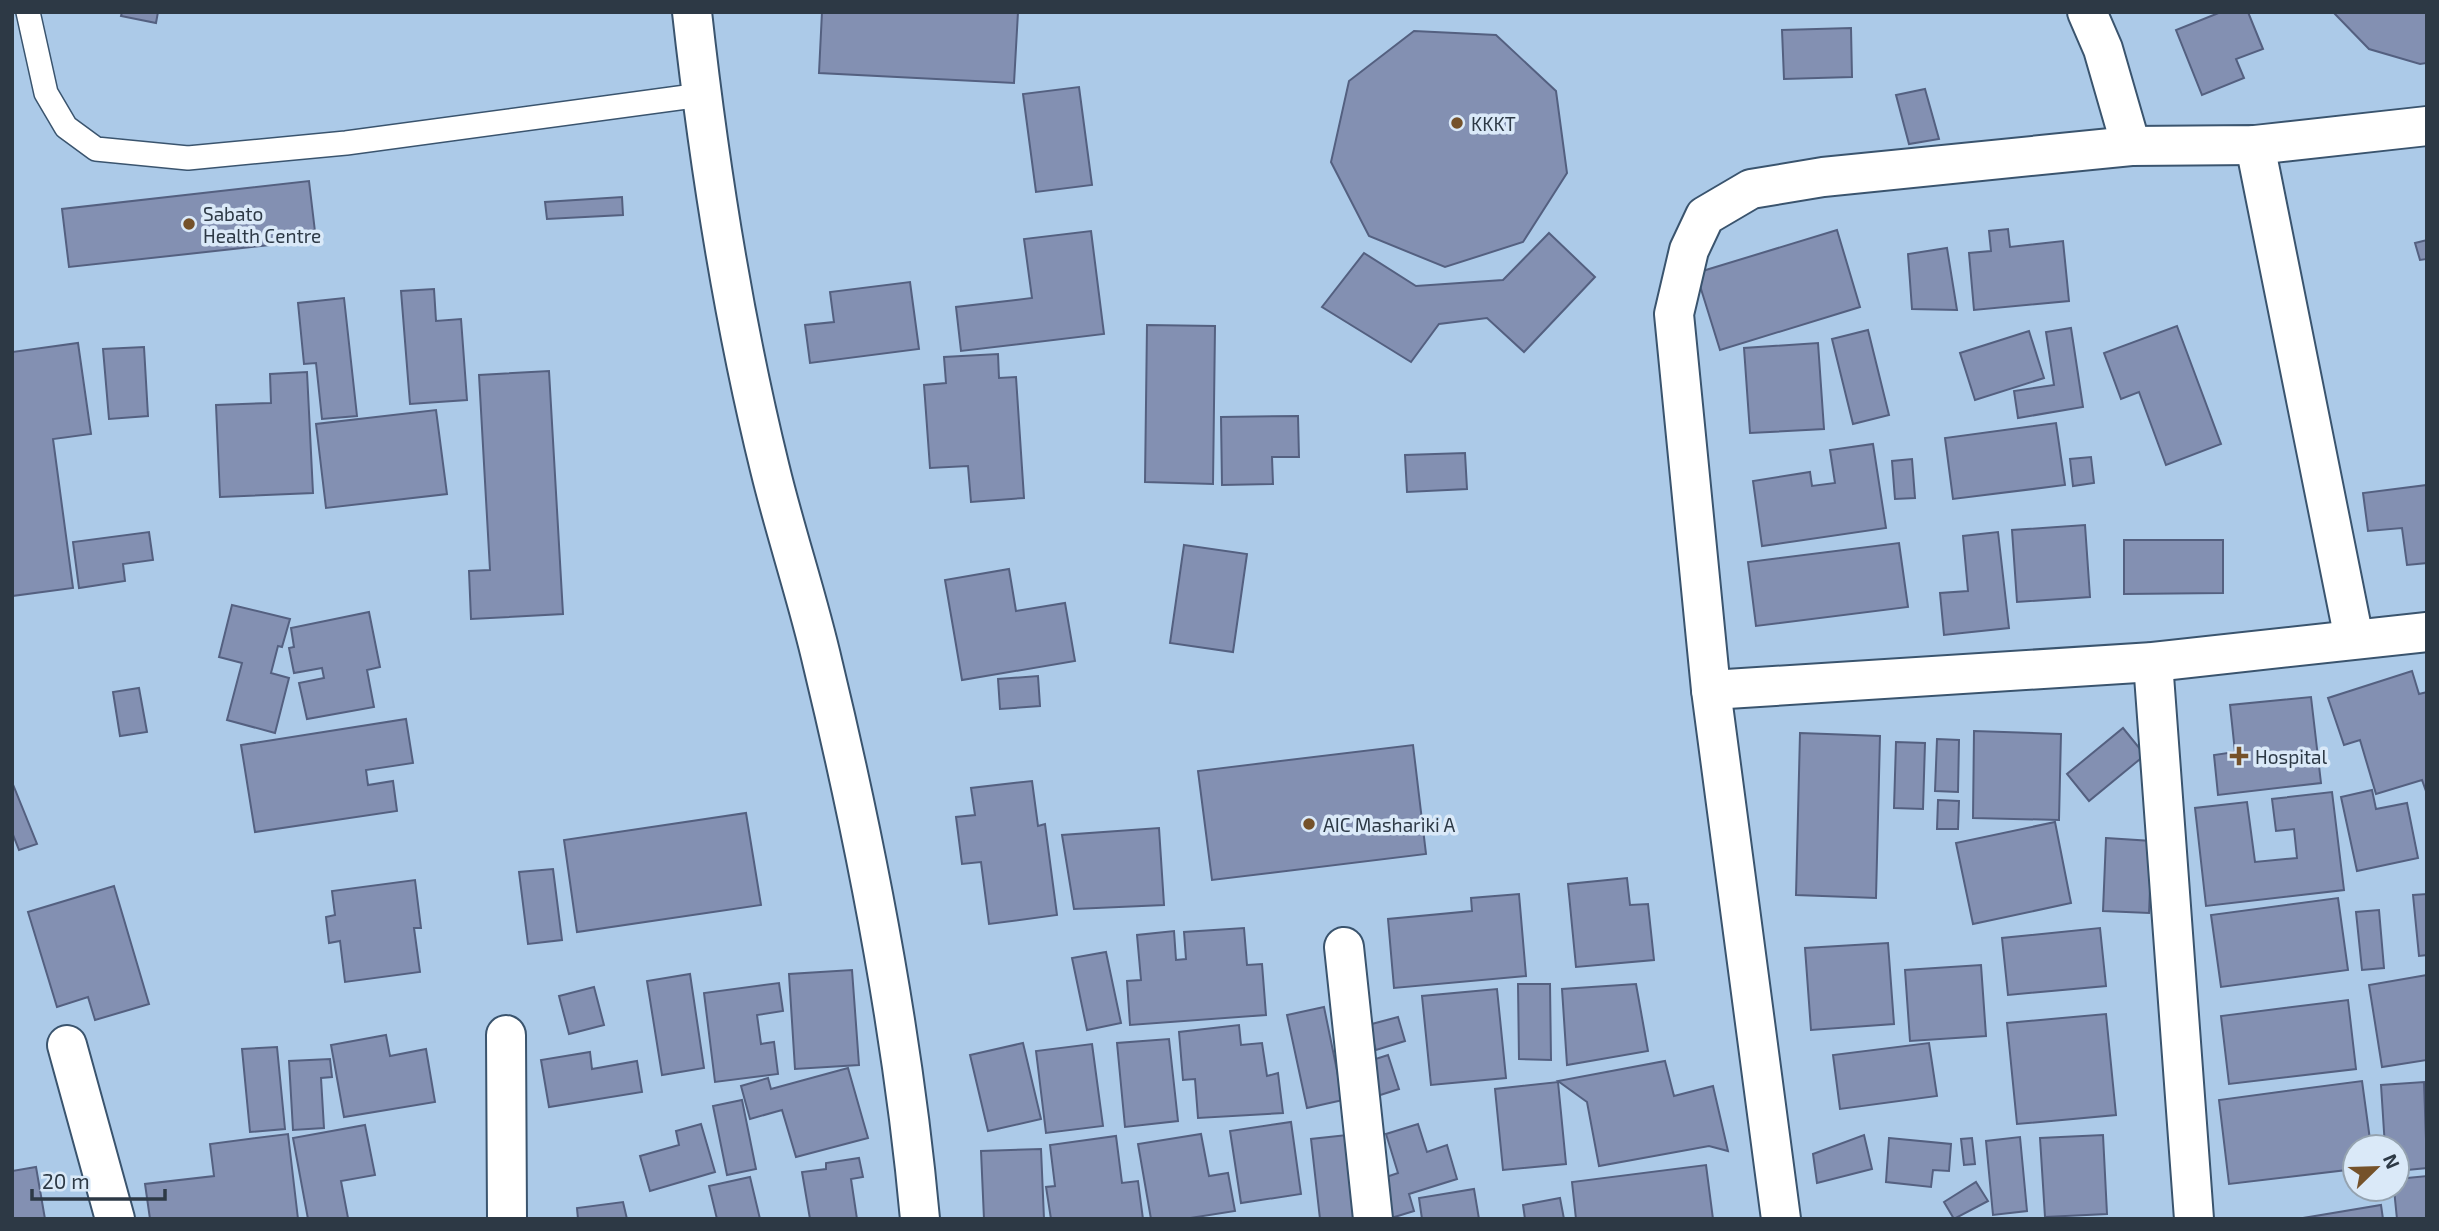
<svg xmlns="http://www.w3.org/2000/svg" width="2439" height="1231" viewBox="0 0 2439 1231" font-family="'Exo 2',sans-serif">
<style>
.building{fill:#8390b2;stroke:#546080;stroke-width:2}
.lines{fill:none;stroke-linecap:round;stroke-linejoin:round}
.service-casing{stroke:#3a546e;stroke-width:26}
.minor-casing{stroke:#3a546e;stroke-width:42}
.service{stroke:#fff;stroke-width:23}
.minor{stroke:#fff;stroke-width:38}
.poi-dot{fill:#75522a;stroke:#dae9f8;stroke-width:2.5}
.labels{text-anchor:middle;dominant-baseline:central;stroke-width:7;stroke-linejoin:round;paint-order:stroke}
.poi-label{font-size:19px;fill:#2d3945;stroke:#dae9f8;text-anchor:start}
</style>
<rect width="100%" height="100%" fill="#accae8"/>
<g class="building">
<polygon points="122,12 158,12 156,23 121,16"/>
<polygon points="822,12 1018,12 1014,83 819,73"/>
<polygon points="2221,12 2248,12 2263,49 2236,59 2244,78 2202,95 2176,30"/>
<polygon points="2333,12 2427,12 2427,63 2420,64 2369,49"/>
<polygon points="1851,28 1852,77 1784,79 1782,30"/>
<polygon points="1414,31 1496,35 1556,91 1567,173 1523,242 1445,267 1369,236 1331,162 1349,81"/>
<polygon points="1079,87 1092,185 1036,192 1023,94"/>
<polygon points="1925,89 1939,139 1909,144 1896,95"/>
<polygon points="309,181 316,240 69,267 62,209"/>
<polygon points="622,197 623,215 547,219 545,202"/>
<polygon points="2008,229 2010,247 2063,241 2069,301 1974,310 1969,253 1991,251 1989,231"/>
<polygon points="1837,230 1860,307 1720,350 1696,273"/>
<polygon points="1091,231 1104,334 961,351 956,307 1032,298 1024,239"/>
<polygon points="1549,233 1595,277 1524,352 1487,318 1439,324 1411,362 1322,307 1364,253 1416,286 1503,280"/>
<polygon points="2427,240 2427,259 2420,260 2415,243"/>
<polygon points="1947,248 1957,310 1912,309 1908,254"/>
<polygon points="910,282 919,349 810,363 805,325 834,322 830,292"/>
<polygon points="434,289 436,321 461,319 467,400 410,404 401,291"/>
<polygon points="344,298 357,416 322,419 316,363 304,364 298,303"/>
<polygon points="1147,325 1215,326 1213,484 1145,482"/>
<polygon points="2177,326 2221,444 2166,465 2139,392 2121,399 2104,353"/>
<polygon points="2071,328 2083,407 2018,418 2014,391 2054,385 2046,332"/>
<polygon points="1868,330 1889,415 1853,424 1832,339"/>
<polygon points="2029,331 2044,378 1975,400 1960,353"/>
<polygon points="78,343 91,434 53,439 73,588 12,596 12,352"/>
<polygon points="1818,343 1824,429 1750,433 1744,348"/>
<polygon points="144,347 148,416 109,419 103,349"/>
<polygon points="998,354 999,378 1016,377 1024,498 971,502 968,466 930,468 924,385 946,383 944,357"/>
<polygon points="549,371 563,614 471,619 469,571 490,570 479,375"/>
<polygon points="307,372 313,493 220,497 216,405 271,403 270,374"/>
<polygon points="436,410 447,494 326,508 316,424"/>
<polygon points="1298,416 1299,457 1272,457 1273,484 1222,485 1221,417"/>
<polygon points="2056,423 2065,485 1953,499 1945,438"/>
<polygon points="1873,444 1886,528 1762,546 1753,481 1810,472 1812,486 1835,483 1830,450"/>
<polygon points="1465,453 1467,489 1407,492 1405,455"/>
<polygon points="2091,457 2094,483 2073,486 2070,459"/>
<polygon points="1912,459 1915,498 1895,499 1892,461"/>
<polygon points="2427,485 2427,563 2407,565 2402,528 2368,531 2363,493"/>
<polygon points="2085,525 2090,597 2017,602 2012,530"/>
<polygon points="149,532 153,560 123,564 125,581 79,588 73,542"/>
<polygon points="1998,532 2009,628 1944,635 1940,593 1968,591 1963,536"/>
<polygon points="2124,540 2223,540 2223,593 2124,594"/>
<polygon points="1899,543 1908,607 1756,626 1748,562"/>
<polygon points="1184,545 1247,554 1233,652 1170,643"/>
<polygon points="1009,569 1016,611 1065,603 1075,661 962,680 945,580"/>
<polygon points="232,605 290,619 282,647 278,646 271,673 289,678 275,733 227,720 242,663 219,657"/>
<polygon points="369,612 380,667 367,670 374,707 307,719 299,683 324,678 322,668 294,673 289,648 294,647 291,628"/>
<polygon points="2412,671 2419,694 2427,692 2427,794 2422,780 2376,794 2360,740 2344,745 2328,698"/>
<polygon points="1038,676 1040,706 1000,709 998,679"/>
<polygon points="139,688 147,732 120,736 113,692"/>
<polygon points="2311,697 2321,783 2218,795 2214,755 2235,752 2230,705"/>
<polygon points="406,719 413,763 366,770 368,785 393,781 397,811 255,832 241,745"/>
<polygon points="2123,728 2145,755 2089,801 2067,774"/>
<polygon points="1974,731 2061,734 2059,820 1973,818"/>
<polygon points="1800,733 1880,736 1876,898 1796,895"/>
<polygon points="1937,739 1959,740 1958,792 1935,791"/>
<polygon points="1896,742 1925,743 1923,809 1894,808"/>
<polygon points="1413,745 1426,854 1212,880 1198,771"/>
<polygon points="1032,781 1038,826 1045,824 1057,915 989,924 981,862 962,864 956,817 975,815 971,788"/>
<polygon points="12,782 37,844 19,850 12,832"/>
<polygon points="2372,790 2376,809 2407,803 2418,858 2357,871 2341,797"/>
<polygon points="2332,792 2344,890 2206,906 2195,808 2247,802 2255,862 2297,858 2294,829 2276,831 2272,799"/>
<polygon points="1938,800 1959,801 1958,829 1937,829"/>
<polygon points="746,813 761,905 577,932 564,840"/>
<polygon points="2055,822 2071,903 1973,924 1956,843"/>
<polygon points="1159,828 1164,905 1074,909 1062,835"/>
<polygon points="2106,838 2152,841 2149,913 2103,911"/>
<polygon points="553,869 562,940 528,944 519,872"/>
<polygon points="1627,878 1630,905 1648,904 1654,960 1576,967 1568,884"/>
<polygon points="415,880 421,928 414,928 420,972 345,982 340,941 329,943 326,917 335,915 332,891"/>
<polygon points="114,886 149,1004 95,1020 88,997 57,1007 28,912"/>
<polygon points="1519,894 1526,976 1394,988 1388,919 1472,911 1471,898"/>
<polygon points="2427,894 2427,955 2419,956 2413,895"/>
<polygon points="2338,898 2348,970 2221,987 2211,915"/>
<polygon points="2379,910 2384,968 2362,970 2356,912"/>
<polygon points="1244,928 1247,965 1262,964 1266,1015 1130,1025 1127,981 1141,980 1137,935 1174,931 1176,960 1186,959 1184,932"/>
<polygon points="2100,928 2106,986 2008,995 2002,938"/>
<polygon points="1888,943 1894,1024 1811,1030 1805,948"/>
<polygon points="1106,952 1121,1023 1087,1030 1072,958"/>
<polygon points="1981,965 1986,1036 1910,1041 1905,970"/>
<polygon points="852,970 859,1065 795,1069 789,974"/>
<polygon points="690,974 704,1068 662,1075 647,981"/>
<polygon points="2427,975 2427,1060 2382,1067 2369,985"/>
<polygon points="779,983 783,1011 757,1015 761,1044 774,1042 778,1074 715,1082 704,993"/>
<polygon points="1518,984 1550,984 1551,1060 1519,1059"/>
<polygon points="1636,984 1648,1051 1567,1065 1562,989"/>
<polygon points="594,987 604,1025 569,1034 559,996"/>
<polygon points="1497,989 1506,1078 1431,1085 1422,996"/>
<polygon points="2348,1000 2356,1069 2229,1084 2221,1016"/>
<polygon points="1324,1007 1343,1100 1307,1108 1287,1015"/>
<polygon points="2106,1014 2116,1115 2017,1124 2007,1023"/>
<polygon points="1398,1017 1405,1041 1376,1050 1368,1025"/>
<polygon points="1239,1025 1241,1045 1262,1043 1267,1076 1278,1073 1283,1113 1198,1118 1195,1079 1183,1080 1179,1032"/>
<polygon points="386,1035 390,1056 426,1049 435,1102 344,1117 331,1045"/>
<polygon points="1169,1039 1178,1121 1125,1127 1117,1043"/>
<polygon points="1023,1043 1041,1119 988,1131 970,1055"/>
<polygon points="1929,1043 1937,1096 1840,1109 1833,1055"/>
<polygon points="1092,1044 1103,1126 1046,1133 1036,1051"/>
<polygon points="277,1047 285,1129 250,1132 242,1049"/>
<polygon points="590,1052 592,1069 637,1061 642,1092 549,1107 541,1060"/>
<polygon points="1388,1055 1399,1089 1371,1098 1360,1064"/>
<polygon points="330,1059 332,1077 321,1078 324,1128 293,1130 289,1061"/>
<polygon points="1665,1061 1674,1096 1713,1086 1728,1151 1709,1146 1599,1166 1587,1102 1558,1081"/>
<polygon points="848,1068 868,1138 796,1157 782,1110 750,1119 741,1086 768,1078 771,1089"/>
<polygon points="2362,1081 2371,1147 2355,1147 2355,1169 2229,1184 2219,1100"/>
<polygon points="1558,1082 1566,1164 1503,1170 1495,1089"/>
<polygon points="2424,1082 2427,1168 2397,1171 2397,1147 2385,1147 2381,1085"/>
<polygon points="742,1100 756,1169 727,1175 713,1106"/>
<polygon points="1291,1122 1301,1194 1241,1203 1230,1131"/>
<polygon points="701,1124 715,1172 650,1191 640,1156 679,1145 676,1131"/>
<polygon points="1418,1124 1427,1152 1447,1145 1457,1179 1409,1194 1414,1211 1388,1219 1374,1181 1398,1173 1386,1134"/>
<polygon points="365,1125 375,1175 341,1181 348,1218 308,1219 293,1138"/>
<polygon points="288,1134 298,1219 150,1219 145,1184 214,1176 210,1144"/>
<polygon points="1201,1134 1209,1176 1228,1173 1235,1211 1184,1219 1151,1219 1138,1144"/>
<polygon points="1356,1134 1365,1219 1320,1219 1311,1139"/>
<polygon points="1864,1135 1872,1169 1817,1183 1813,1154"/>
<polygon points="2103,1135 2107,1214 2045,1217 2040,1138"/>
<polygon points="1116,1136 1122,1183 1138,1181 1143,1219 1051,1219 1046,1187 1055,1186 1050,1145"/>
<polygon points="2020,1137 2027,1211 1993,1215 1986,1141"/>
<polygon points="1889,1138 1951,1144 1949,1171 1933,1170 1931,1187 1886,1182"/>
<polygon points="1972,1138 1975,1164 1964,1165 1961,1139"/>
<polygon points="1041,1149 1044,1219 984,1219 981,1151"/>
<polygon points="859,1158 863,1177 851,1179 857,1219 810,1219 802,1172 826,1169 826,1163"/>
<polygon points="1706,1165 1713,1219 1576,1219 1572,1182"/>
<polygon points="36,1167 45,1219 12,1219 12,1171"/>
<polygon points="2427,1176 2427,1219 2397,1219 2394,1189 2397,1189 2397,1179"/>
<polygon points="750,1177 760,1219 717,1219 709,1186"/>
<polygon points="1976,1182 1988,1201 1954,1219 1944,1202"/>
<polygon points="1474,1189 1479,1219 1422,1219 1419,1198"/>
<polygon points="1560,1198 1564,1219 1525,1219 1523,1205"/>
<polygon points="623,1202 627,1219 578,1219 577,1208"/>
<polygon points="2381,1205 2383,1219 2297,1219"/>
</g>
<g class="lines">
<g class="service-casing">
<polyline id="service" points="28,12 46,93 66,127 96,149 188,158 346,143 701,95"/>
</g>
<g class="minor-casing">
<g id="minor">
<path d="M692 12C709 165 733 319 770 469 786 535 808 599 823 665 867 847 903 1032 920 1219"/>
<polyline points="2087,12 2103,49 2131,146"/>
<polyline points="2255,145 2354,639"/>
<polyline points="2153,662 2194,1219"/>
<polyline points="1711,690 2153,662 2427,632"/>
<polyline points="1344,947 1373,1219"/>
<polyline points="506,1035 507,1219"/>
<polyline points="67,1045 115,1219"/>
<polyline points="1781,1219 1711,690 1674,314 1689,250 1705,216 1751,189 1823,177 2131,146 2255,145 2427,126"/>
</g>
</g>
<use href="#service" class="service"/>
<use href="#minor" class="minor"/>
</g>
<g class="poi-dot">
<circle cx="1457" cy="123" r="7"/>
<circle cx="189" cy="224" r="7"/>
<path d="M2235.5 745.5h7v7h7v7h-7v7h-7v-7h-7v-7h7z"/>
<circle cx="1309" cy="824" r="7"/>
</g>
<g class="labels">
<g class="poi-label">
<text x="1471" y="123">KKKT</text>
<text x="203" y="213">Sabato<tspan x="203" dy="22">Health Centre</tspan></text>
<text x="2255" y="756">Hospital</text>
<text x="1323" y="824">AIC Mashariki A</text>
</g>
</g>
<rect width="2439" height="1231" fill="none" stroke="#2d3945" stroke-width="28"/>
<g transform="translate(2376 1168) rotate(67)"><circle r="33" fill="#dae9f8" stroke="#95a3b0" stroke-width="2"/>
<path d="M0-5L12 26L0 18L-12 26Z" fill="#75522a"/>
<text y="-10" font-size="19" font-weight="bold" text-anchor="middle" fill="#2d3945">N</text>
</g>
<path d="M32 1189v10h133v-10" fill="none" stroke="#2d3945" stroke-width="3.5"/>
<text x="42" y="1189" font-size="21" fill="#2d3945" stroke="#dae9f8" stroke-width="5" paint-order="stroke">20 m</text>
</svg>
